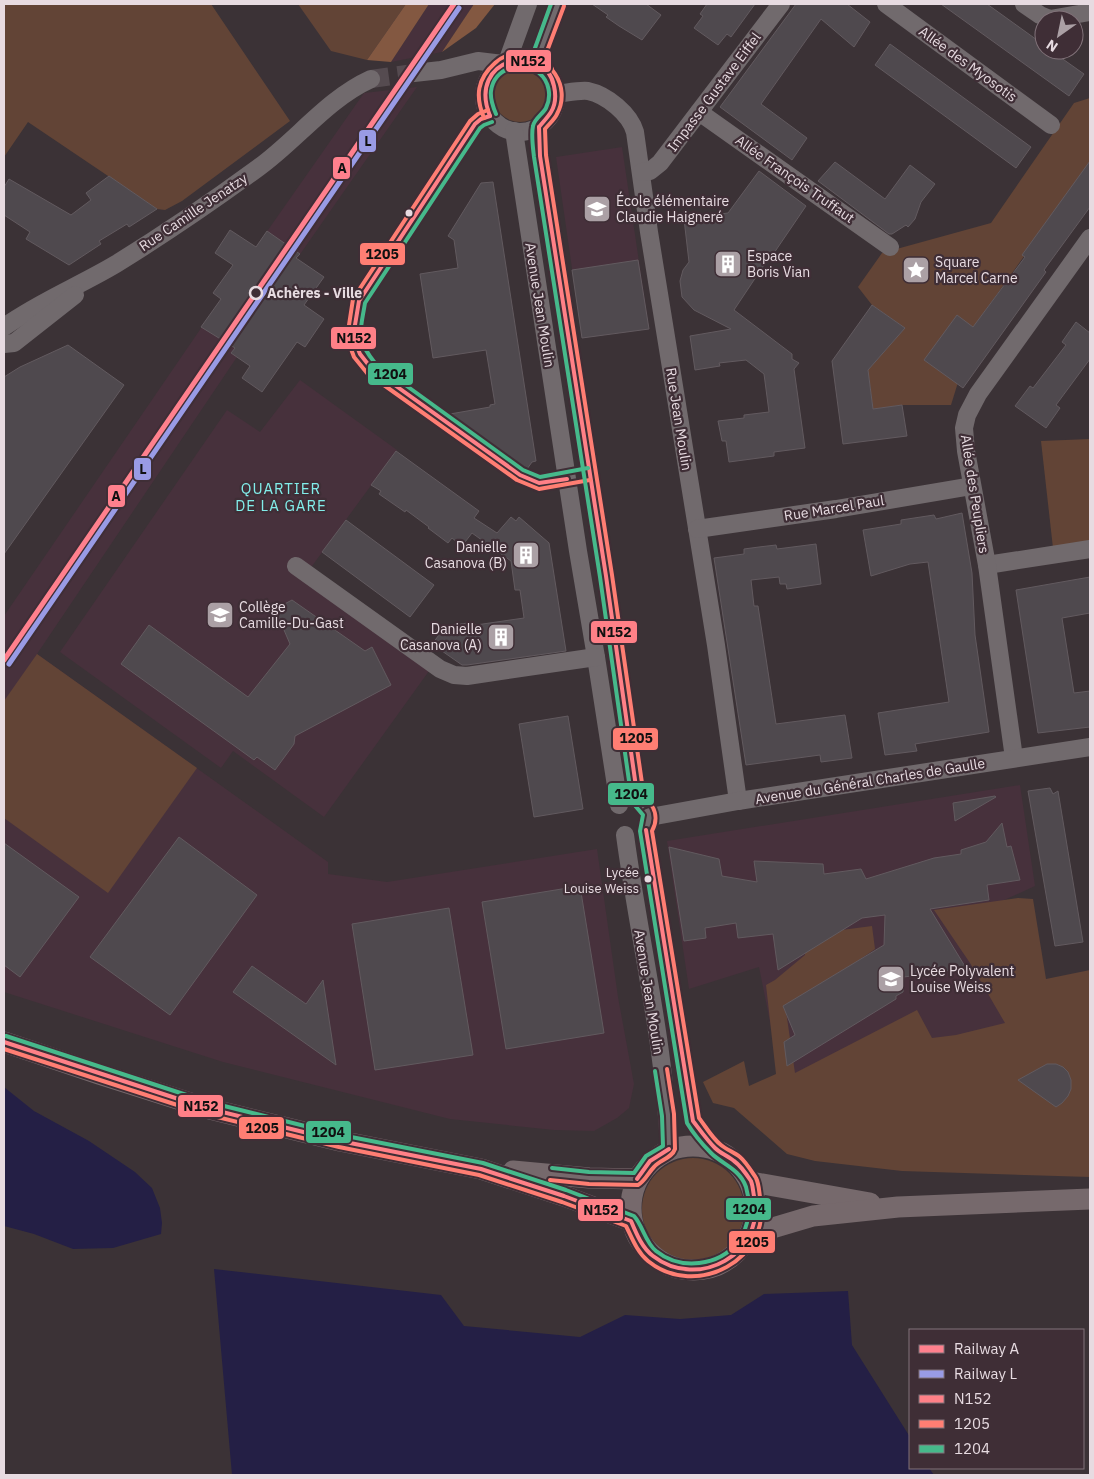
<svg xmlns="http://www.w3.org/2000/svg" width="1094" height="1479" viewBox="0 0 1094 1479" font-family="'IBM Plex Sans',sans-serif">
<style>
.built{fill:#47313c}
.green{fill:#624436}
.forest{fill:#835841}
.water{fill:#241f45}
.building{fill:#4f494e;stroke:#625a5f}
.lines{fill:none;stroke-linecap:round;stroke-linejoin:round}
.minor-tunnel{stroke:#554b50;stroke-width:18;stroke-dasharray:18 9;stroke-linecap:butt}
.minor{stroke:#716a6d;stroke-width:18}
.major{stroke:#76696c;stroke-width:21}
.bus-1-casing{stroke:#3f2e36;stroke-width:8}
.bus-2-casing{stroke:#3f2e36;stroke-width:8}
.bus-3-casing{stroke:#3f2e36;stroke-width:8}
.bus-1{stroke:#ff8087;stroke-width:4}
.bus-2{stroke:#ff7e73;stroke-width:4}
.bus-3{stroke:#46b98b;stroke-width:4}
.rail-1-casing{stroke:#3f2e36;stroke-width:9}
.rail-2-casing{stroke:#3f2e36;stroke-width:9}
.rail-1{stroke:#ff808d;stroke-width:5}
.rail-2{stroke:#999be5;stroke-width:5}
.bus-dot{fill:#e7dbe1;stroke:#3f2e36;stroke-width:2}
.stop-dot{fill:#3f2e36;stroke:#e7dbe1;stroke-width:2.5}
.labels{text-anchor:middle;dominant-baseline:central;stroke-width:4.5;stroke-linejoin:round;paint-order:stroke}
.bus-label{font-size:13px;fill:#e7dbe1;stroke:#3f2e36;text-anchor:end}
.street-label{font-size:14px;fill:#e7dbe1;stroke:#3f2e36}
.poi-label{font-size:14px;fill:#e7dbe1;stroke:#3f2e36;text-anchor:start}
.stop-label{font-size:14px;font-weight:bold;fill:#e7dbe1;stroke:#3f2e36;text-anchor:start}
.neighbourhood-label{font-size:15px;letter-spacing:1px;fill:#82edea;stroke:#3f2e36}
.line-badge{stroke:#3f2e36;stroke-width:2}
.pale-badge-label{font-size:14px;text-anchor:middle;font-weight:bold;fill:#111}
</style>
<rect width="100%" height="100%" fill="#3b3236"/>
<g class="built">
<polygon points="429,4 474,4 442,52 391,62"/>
<polygon points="417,87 231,353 237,357 37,654 328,862 328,874 387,882 597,849 618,997 634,1084 629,1108 617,1118 594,1131 554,1130 450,1119 223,1062 4,992 4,616 221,299 213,293 247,260 364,93"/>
<polygon points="622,147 649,329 582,338 556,157"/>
<polygon points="300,380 397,450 304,577 429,671 324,817 233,751 221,768 60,652 227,410 260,432"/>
<polygon points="1020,785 1035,886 991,906 1078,1036 781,1077 759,967 689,989 667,841"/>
</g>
<g class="green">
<polygon points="4,4 211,4 290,121 182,201 165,210 157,209 28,122 4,157"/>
<polygon points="298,4 406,4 367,60 331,51"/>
<circle cx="520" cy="95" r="27"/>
<polygon points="1090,98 1090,163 976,324 951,405 902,405 873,409 868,370 903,330 902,326 872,305 858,287 882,253 991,223 1074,103"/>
<polygon points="1090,439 1090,542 1053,548 1041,441"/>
<polygon points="37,654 197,768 108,893 4,818 4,701"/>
<polygon points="1018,898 1033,899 1046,979 1090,970 1090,1177 902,1171 815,1161 787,1154 734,1108 713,1103 703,1082 744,1061 749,1086 776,1074 766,985 775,980 805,955 804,935 872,926 875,949 786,1011 795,1073 917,1010 932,1038 956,1035 1005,1023 970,963 934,910"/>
<circle cx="693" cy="1209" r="51"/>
</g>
<g class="forest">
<polygon points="406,4 429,4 391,62 367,60"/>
<polygon points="474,4 495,4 476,28 442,52"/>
</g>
<g class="water">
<polygon points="4,1087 34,1111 89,1141 135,1172 152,1188 160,1208 162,1223 161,1234 113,1248 73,1249 34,1234 4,1226"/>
<polygon points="214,1269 441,1295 464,1326 580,1337 625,1315 680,1319 731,1315 764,1294 848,1291 852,1345 910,1437 910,1468 929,1468 934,1475 232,1475"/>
</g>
<g class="building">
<polygon points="592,4 646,4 661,15 642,40 619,26 606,17 608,15"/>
<polygon points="707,4 755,4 731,37 727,34 718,45 694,28 703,16 700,14"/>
<polygon points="796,4 847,4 870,22 854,47 821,19 761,104 807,138 792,160 720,107"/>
<polygon points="941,4 987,4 1044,45 1044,50 1050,50 1084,74 1069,96"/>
<polygon points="890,44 1031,147 1016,168 875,65"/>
<polygon points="1090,161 1090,207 1044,270 1046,272 963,388 924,360 957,315 973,327 1025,257 1022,255"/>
<polygon points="835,162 885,199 910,165 935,184 921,202 915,219 908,227 906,225 892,234 889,234 818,181"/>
<polygon points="759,171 806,206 774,253 772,253 734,310 792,354 792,359 799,363 794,369 805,448 774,452 774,456 729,462 726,441 722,441 718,421 744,418 744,415 769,412 764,374 746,360 719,363 720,366 695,370 690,336 731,329 694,310 682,297 680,281 683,270 689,262 684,219 728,213"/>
<polygon points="109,176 157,209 129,227 127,224 99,241 101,244 69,265 26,239 30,232 4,215 4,187 9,179 71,215 91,200 86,193"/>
<polygon points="493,182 536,461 532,462 527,469 450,414 490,407 490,405 495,404 486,350 433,358 420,274 458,268 454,240 448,236 481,183"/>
<polygon points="230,230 256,247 267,231 300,254 296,258 324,277 304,305 324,319 305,347 297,342 262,392 242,378 250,366 231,353 235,348 201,327 221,299 213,293 233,265 215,253"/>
<polygon points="638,260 649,329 582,338 572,270"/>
<polygon points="872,305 905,328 868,370 873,409 902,405 907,436 843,444 832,361"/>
<polygon points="1076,322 1090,333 1090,359 1056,405 1060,408 1046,428 1015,406 1030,386 1033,388 1066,345 1062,342"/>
<polygon points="68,345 124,385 4,554 4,377 20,367"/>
<polygon points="396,451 479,511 474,518 497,533 511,517 516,521 519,517 549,543 566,651 467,665 462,665 432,644 446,626 468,623 469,626 524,618 520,590 515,590 511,561 472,533 462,546 452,538 448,543 428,528 429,527 406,510 405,512 379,494 381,491 371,485"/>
<polygon points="962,513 972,573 975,635 989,732 915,744 917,751 885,755 878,713 949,702 928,562 910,564 871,576 863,530 901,524 901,520 934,515 936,519"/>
<polygon points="346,520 434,585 410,617 322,552"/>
<polygon points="816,544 821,584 787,589 786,584 780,584 779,577 751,580 754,606 758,606 776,724 845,715 852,758 821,762 820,755 746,765 714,558 744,554 744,549 759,547 776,545 777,549"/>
<polygon points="1090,577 1090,613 1062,618 1074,693 1090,691 1090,727 1038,733 1016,590"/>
<polygon points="292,600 365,651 372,647 391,685 295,736 294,744 275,770 257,757 254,760 121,664 149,625 248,697 290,644 275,609"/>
<polygon points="568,716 583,809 534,817 519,724"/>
<polygon points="1050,788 1053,794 1058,791 1083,942 1055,946 1028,791"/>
<polygon points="995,796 996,797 955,821 953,803"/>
<polygon points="1002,823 1007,847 1011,846 1020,880 987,885 989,900 930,909 966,968 904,977 903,992 896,996 896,999 787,1066 784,1042 795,1035 783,1006 884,945 885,915 862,918 778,970 773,934 738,938 736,923 705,928 706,938 684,941 669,847 719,859 722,876 757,882 754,861 823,864 824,874 861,869 866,879 934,858 961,854 961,850 986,842"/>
<polygon points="179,837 257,895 170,1015 90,957"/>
<polygon points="4,843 79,897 20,977 4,965"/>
<polygon points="580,886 604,1033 506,1049 482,902"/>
<polygon points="449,908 473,1055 375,1070 352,924"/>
<polygon points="252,966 306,1004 323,980 336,1065 233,992"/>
<polygon points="1047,1064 1056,1064 1063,1067 1068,1072 1071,1080 1071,1089 1068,1096 1062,1103 1056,1107 1018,1080"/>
</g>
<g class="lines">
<polyline class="minor-tunnel" points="371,79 414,73"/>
<g class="minor">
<polyline points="886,4 1051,125"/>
<polyline points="1024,4 1040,15 1050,19 1090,12"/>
<circle cx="520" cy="96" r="36"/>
<polyline points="507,62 528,4"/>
<polyline points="546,71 540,57 541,49 558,4"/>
<polyline points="414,73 441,70 478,61 503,64"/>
<path d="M556 94C566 93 579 90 588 91 607 95 630 114 635 132L649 232 716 645 738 801"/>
<polyline points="699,112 890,247"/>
<polyline points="539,127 540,156 606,576 638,801"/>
<polyline points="514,131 578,551 596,657 619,805"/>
<polyline points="642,172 650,171 660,163 781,4"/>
<path d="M4 327C39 302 79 286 116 264 163 235 213 201 258 168 297 140 327 99 371 79"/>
<polyline points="4,344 14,343 75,295"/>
<polyline points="697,529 836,509 972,486"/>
<polyline points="987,565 1090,549"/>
<polyline points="296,566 440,669 454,675 467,676 596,657"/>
<polyline points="1014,758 987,565 966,451 964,428 967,415 978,394 1090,238"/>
<polyline points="650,817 738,801 1090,747"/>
<polyline points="646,830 693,1121 716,1149"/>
<path d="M625 835C639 940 665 1044 669 1149"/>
</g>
<g class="major">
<polyline points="4,1042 99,1074 206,1108 340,1141 481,1169 564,1196 631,1221"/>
<circle cx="693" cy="1208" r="62"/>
<polyline points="513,1171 589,1178 637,1179"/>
<polyline points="751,1182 870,1203"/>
<polyline points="749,1235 813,1216 898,1207 1090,1199"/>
</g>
<g class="bus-1-casing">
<g id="bus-1">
<polyline points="490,116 481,119 475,124 359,301 353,337 360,354 371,368 520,475 539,483 567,479"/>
<path d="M490 116C466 57 545 41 554 86 556 95 556 104 551 112 548 117 543 122 539 127"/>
<polyline points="539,127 540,156 606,576 638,801"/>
<path d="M4 1042 206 1108 340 1141 481 1169 564 1196 631 1221C636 1233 642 1248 653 1256 698 1291 766 1254 754 1196 753 1192 753 1186 751 1181 747 1175 740 1165 734 1161 728 1156 720 1153 715 1148 707 1140 700 1130 693 1121L646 830"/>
<polyline points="637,1179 650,1161 669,1149"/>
</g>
</g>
<g class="bus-2-casing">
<g id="bus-2">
<polyline points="552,69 546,56 547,51 564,6"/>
<polyline points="488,110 478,114 470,121 353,299 347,338 354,357 367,373 517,480 539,489 590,480"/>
<path d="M4 1049 205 1114 339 1147 479 1175 562 1202 626 1226C632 1238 637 1252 648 1261 696 1300 773 1259 760 1197 759 1191 759 1184 756 1178 752 1172 746 1162 740 1157 734 1152 727 1150 721 1145 712 1138 706 1127 699 1118L652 831C659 818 655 806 644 797L612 575 546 155 545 129C549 124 555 119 557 114 572 86 549 55 520 53 511 53 501 57 495 63 477 79 475 96 484 118"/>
<path d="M550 1180 589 1184 638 1185C645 1181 648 1173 654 1167 660 1160 672 1158 675 1149L674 1114 667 1069"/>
</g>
</g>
<g class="bus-3-casing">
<g id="bus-3">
<polyline points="540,73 534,58 535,48 551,4"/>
<path d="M492 122 484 125 480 128 365 303C360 334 355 338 375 363L523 470 540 477 588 468"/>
<path d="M6 1036 208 1102 341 1135 483 1163 566 1190 634 1216C643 1226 645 1242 656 1251 681 1271 719 1266 738 1242 750 1226 751 1204 746 1187 740 1169 722 1164 711 1153 702 1144 693 1133 687 1123L640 831 643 815 632 802 600 577 534 157C533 148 531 135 533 126 534 119 543 114 546 108 552 96 549 81 539 73 521 60 494 68 491 91 490 99 493 107 496 114"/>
<polyline points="552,1168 589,1172 634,1173 646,1156 663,1146 662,1116 655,1071"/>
</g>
</g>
<use href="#bus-1" class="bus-1"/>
<use href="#bus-2" class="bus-2"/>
<use href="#bus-3" class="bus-3"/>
<g class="rail-1-casing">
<polyline id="rail-1" points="4,660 454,4"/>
</g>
<g class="rail-2-casing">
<polyline id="rail-2" points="9,664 459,8"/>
</g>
<use href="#rail-1" class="rail-1"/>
<use href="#rail-2" class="rail-2"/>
</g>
<defs>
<g id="school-square" transform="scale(1.4375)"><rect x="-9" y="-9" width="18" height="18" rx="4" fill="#aba0a5" stroke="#3f2e36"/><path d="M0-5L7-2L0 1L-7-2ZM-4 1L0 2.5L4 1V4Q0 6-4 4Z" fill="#fff"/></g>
<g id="building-square" transform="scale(1.4375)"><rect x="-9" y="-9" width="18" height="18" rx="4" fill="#aba0a5" stroke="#3f2e36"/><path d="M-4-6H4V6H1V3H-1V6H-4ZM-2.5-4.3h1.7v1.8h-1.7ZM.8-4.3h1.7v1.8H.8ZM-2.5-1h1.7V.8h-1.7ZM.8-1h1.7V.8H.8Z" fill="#fff"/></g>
<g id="sight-square" transform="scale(1.4375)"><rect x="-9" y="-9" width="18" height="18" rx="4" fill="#aba0a5" stroke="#3f2e36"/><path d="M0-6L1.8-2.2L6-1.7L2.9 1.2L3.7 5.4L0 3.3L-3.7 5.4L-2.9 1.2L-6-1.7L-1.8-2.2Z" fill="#fff"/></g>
</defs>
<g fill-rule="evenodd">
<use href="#school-square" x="597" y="209"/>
<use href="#building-square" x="728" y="264"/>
<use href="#sight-square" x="916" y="270"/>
<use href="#building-square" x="526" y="555"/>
<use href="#school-square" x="220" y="615"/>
<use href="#building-square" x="501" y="637"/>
<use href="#school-square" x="891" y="979"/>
</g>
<g class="bus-dot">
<circle cx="409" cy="213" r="4.5"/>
<circle cx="648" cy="879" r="4.5"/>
</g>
<circle class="stop-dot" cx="256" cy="293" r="6"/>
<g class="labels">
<g class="bus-label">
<text x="639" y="872">Lycée<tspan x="639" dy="16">Louise Weiss</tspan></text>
</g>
<g class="street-label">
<text transform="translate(968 64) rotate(36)">Allée des Myosotis</text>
<text transform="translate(714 92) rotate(-53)">Impasse Gustave Eiffel</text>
<text transform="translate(795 179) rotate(35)">Allée François Truffaut</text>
<text transform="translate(193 212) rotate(-34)">Rue Camille Jenatzy</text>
<text transform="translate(540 305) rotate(81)">Avenue Jean Moulin</text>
<text transform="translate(679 419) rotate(81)">Rue Jean Moulin</text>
<text transform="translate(975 494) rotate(81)">Allée des Peupliers</text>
<text transform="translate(834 508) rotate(-9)">Rue Marcel Paul</text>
<text transform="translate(870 781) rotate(-9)">Avenue du Général Charles de Gaulle</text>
<text transform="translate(649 992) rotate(81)">Avenue Jean Moulin</text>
</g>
<g class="poi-label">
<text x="616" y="201">École élémentaire<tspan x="616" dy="16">Claudie Haigneré</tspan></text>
<text x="747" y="256">Espace<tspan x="747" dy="16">Boris Vian</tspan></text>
<text x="935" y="262">Square<tspan x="935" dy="16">Marcel Carne</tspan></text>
<text x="507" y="547" text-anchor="end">Danielle<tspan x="507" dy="16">Casanova (B)</tspan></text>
<text x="239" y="607">Collège<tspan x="239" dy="16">Camille-Du-Gast</tspan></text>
<text x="482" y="629" text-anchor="end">Danielle<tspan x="482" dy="16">Casanova (A)</tspan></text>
<text x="910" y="971">Lycée Polyvalent<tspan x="910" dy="16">Louise Weiss</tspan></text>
</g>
<g class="stop-label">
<text x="267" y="293">Achères - Ville</text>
</g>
<g class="neighbourhood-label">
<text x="281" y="488">QUARTIER<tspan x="281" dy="17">DE LA GARE</tspan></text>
</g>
</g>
<g class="line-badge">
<rect x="505" y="49" width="47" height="24" rx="5" fill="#ff8087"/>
<rect x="358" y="129" width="19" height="24" rx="5" fill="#999be5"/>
<rect x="332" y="156" width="19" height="24" rx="5" fill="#ff808d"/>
<rect x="359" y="242" width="47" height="24" rx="5" fill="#ff7e73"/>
<rect x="330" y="326" width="47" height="24" rx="5" fill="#ff8087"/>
<rect x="367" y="362" width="47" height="24" rx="5" fill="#46b98b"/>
<rect x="133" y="457" width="19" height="24" rx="5" fill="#999be5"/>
<rect x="107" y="484" width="19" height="24" rx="5" fill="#ff808d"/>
<rect x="590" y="620" width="48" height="24" rx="5" fill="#ff8087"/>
<rect x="612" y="727" width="47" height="24" rx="5" fill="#ff7e73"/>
<rect x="607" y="782" width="48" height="24" rx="5" fill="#46b98b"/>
<rect x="177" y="1094" width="47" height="24" rx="5" fill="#ff8087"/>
<rect x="238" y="1116" width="47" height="24" rx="5" fill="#ff7e73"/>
<rect x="305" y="1120" width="47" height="24" rx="5" fill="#46b98b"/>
<rect x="725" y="1197" width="47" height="24" rx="5" fill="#46b98b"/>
<rect x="577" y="1198" width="47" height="24" rx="5" fill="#ff8087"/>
<rect x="728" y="1230" width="48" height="24" rx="5" fill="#ff7e73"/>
</g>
<g class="pale-badge-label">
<text x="528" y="66">N152</text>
<text x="368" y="146">L</text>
<text x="342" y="173">A</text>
<text x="382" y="259">1205</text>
<text x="354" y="343">N152</text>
<text x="390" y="379">1204</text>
<text x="143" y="474">L</text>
<text x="116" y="501">A</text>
<text x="614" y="637">N152</text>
<text x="636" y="743">1205</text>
<text x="631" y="799">1204</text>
<text x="201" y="1111">N152</text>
<text x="262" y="1133">1205</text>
<text x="328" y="1137">1204</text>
<text x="749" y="1214">1204</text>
<text x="601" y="1215">N152</text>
<text x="752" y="1247">1205</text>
</g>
<rect width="1094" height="1479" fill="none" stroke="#e7dbe1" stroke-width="10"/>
<rect x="909" y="1329" width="175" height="140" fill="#3f2e36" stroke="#82737a"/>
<rect x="919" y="1345" width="25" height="8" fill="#ff808d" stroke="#82737a"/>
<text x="954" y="1354" font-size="15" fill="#e7dbe1">Railway A</text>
<rect x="919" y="1370" width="25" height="8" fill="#999be5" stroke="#82737a"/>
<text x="954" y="1379" font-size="15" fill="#e7dbe1">Railway L</text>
<rect x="919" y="1395" width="25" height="8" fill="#ff8087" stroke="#82737a"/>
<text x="954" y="1404" font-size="15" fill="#e7dbe1">N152</text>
<rect x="919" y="1420" width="25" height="8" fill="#ff7e73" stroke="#82737a"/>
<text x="954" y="1429" font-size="15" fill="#e7dbe1">1205</text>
<rect x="919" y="1445" width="25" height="8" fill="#46b98b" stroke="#82737a"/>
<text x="954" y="1454" font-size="15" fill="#e7dbe1">1204</text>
<g transform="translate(1059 35) rotate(213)"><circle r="24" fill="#3f2e36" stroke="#82737a"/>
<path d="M0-4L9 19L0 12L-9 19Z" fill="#aba0a5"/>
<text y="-8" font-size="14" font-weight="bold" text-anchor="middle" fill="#e7dbe1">N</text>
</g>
</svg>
